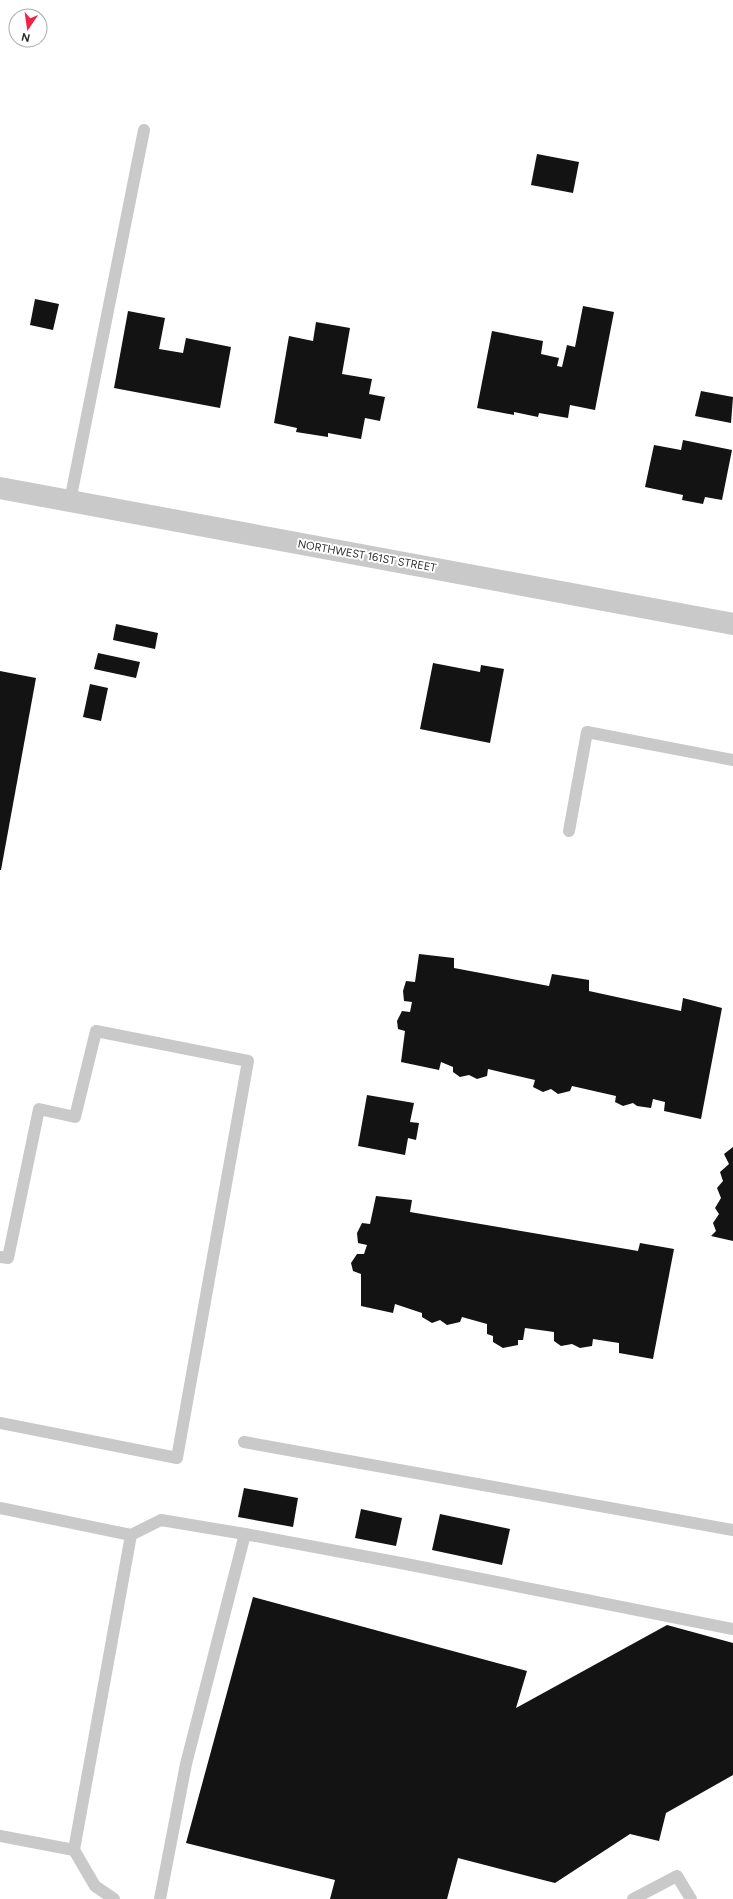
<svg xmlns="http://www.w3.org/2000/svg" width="733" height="1899" viewBox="0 0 733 1899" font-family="Figtree,sans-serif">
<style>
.building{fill:#131313}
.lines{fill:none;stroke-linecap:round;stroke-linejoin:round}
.service{stroke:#c9c9c9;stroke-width:12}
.minor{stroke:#c9c9c9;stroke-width:22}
.labels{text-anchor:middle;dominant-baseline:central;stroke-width:4;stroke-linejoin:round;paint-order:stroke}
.street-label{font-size:11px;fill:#2c2c2c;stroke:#fff}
</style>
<rect width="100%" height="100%" fill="#fff"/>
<g class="building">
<polygon points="537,154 579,162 573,193 531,185"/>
<polygon points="35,299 59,304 53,330 30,325"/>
<polygon points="583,306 614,312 595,410 570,405 568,418 539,413 538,417 514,412 514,415 477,408 492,331 543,341 541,354 559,358 557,366 562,367 567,345 575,347"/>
<polygon points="128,311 165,318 159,349 183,353 186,338 231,347 220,408 114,388"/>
<polygon points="316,322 350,328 342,374 372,379 369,394 385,397 380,421 365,418 361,439 328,433 328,437 296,432 297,428 274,423 289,336 313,341"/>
<polygon points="701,391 733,397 731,423 695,416"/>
<polygon points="683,440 732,450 722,500 705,497 703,504 682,500 683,495 645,487 654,445 681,450"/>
<polygon points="116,624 158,633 155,649 113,640"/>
<polygon points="98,653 140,662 136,678 94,669"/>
<polygon points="433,663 480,672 481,665 504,669 490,743 420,729"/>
<polygon points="0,671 36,678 1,870 0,870"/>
<polygon points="90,684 108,688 101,721 83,717"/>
<polygon points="419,954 454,958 454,968 549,986 552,974 589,980 589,991 681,1011 683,998 722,1008 701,1119 664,1111 665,1102 653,1099 651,1108 637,1106 633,1103 623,1106 615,1102 616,1096 572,1086 570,1091 558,1094 551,1089 543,1092 533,1087 535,1080 488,1069 487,1076 477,1079 469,1075 460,1077 453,1072 453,1067 441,1062 439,1070 401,1062 405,1031 398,1029 397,1021 402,1011 410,1012 412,1002 404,1001 403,991 406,981 415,982"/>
<polygon points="367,1095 414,1103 410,1122 419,1123 416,1140 408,1138 405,1155 358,1146"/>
<polygon points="733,1147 733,1241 711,1236 716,1231 713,1223 719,1214 715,1208 721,1198 717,1188 723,1181 720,1172 729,1164 724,1154"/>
<polygon points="376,1196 412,1200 410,1212 638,1251 640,1243 674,1249 653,1359 619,1353 619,1343 593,1339 592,1346 580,1348 572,1344 561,1346 554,1341 554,1332 525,1328 523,1340 518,1340 518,1345 503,1348 493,1342 493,1336 487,1334 487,1324 462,1317 460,1322 447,1325 440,1320 432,1323 422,1317 422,1313 395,1304 393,1313 361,1306 361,1274 353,1271 351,1263 357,1254 364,1254 367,1245 358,1243 357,1233 362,1223 370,1224"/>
<polygon points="244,1488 298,1498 293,1527 238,1517"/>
<polygon points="361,1509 402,1518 396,1546 355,1538"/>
<polygon points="440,1514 510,1529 502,1565 432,1550"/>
<polygon points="253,1597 527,1671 516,1708 667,1625 733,1643 733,1775 666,1813 659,1841 630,1834 555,1883 458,1858 447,1899 330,1899 335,1880 186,1843"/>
</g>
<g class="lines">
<g class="service">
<polyline points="70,501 144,130"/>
<polyline points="569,831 587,732 733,760"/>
<polyline points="0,1257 8,1258 39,1109 75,1117 96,1031 248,1061 177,1458 0,1423"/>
<polyline points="244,1442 733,1530"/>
<polyline points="0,1508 131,1535 74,1850 0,1836"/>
<polyline points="131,1535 161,1520 245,1534"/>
<polyline points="74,1850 95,1886 114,1899"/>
<polyline points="160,1899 186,1764 245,1534 406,1564 733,1629"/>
<polyline points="633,1899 677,1876 691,1899"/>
</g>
<polyline class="minor" points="0,488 733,624"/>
</g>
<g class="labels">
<g class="street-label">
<text transform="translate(367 556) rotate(10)">NORTHWEST 161ST STREET</text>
</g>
</g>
<g transform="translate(28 28) rotate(193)"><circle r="19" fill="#ffffff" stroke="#ababab"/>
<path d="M0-3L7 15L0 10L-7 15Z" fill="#f02245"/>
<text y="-6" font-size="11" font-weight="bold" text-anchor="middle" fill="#2c2c2c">N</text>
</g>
</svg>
